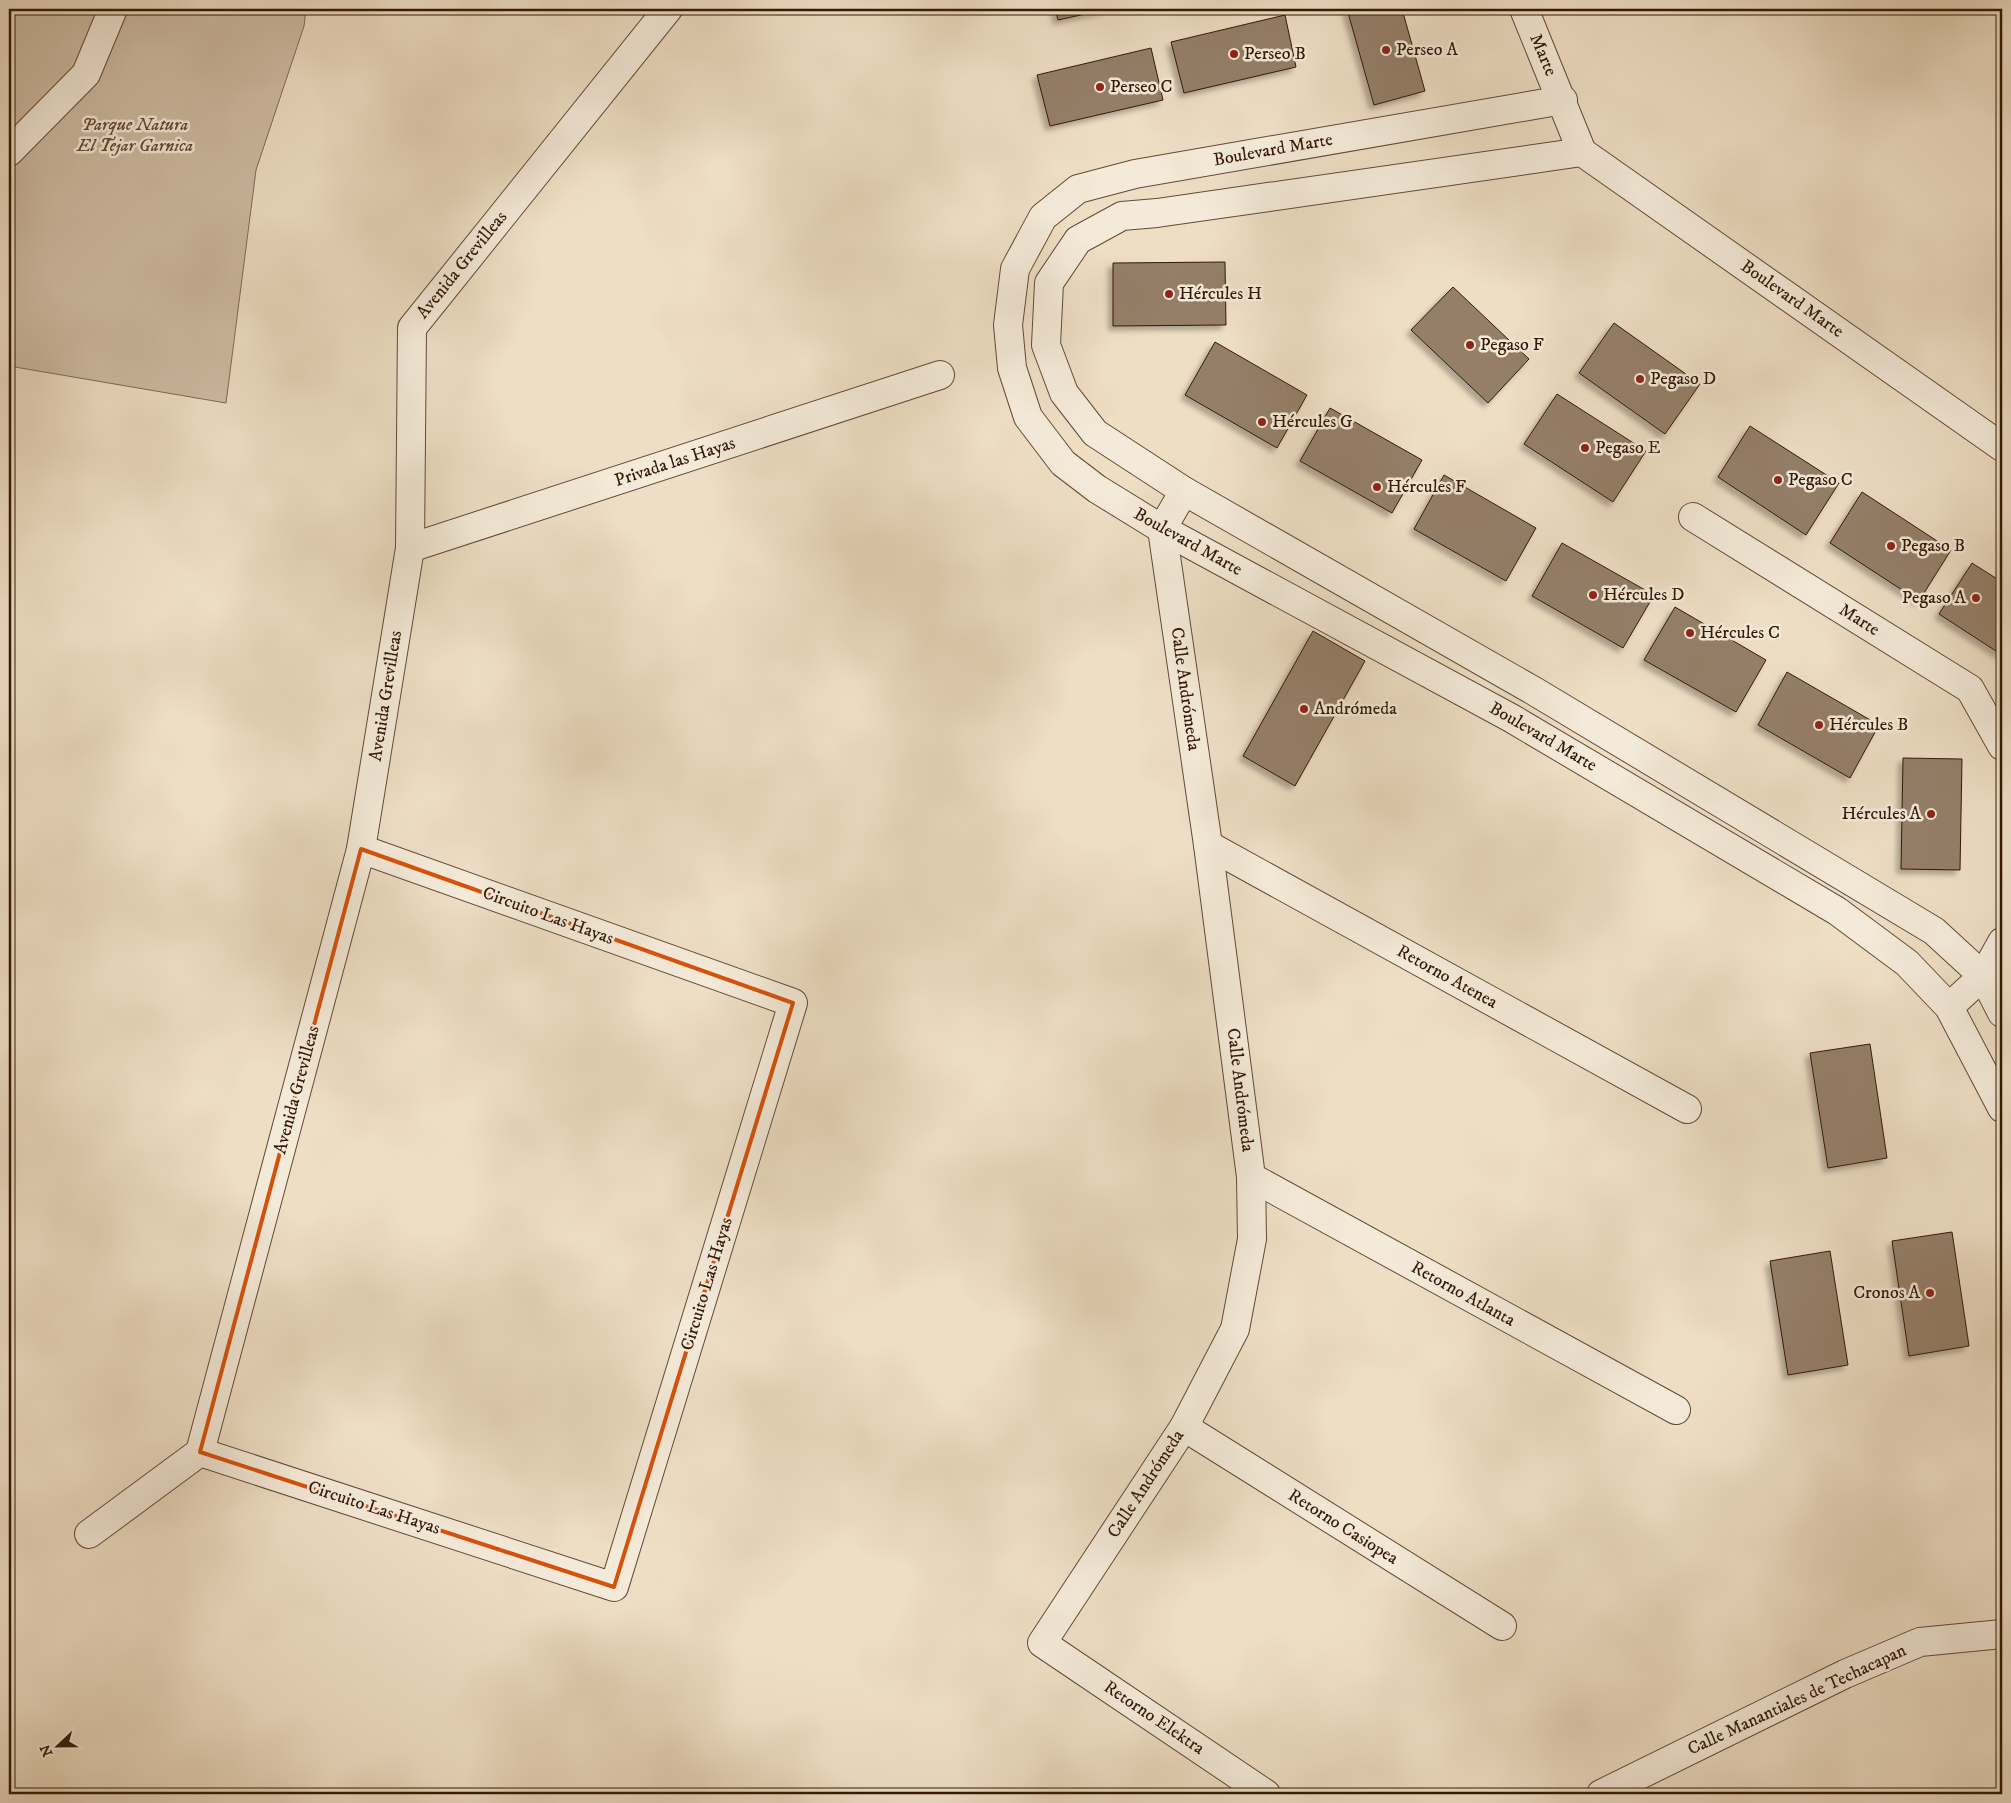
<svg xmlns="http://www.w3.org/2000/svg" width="2011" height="1803" viewBox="0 0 2011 1803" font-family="'IM FELL DW Pica',serif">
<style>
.green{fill:#cebca4;stroke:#816a55}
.building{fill:#957f69;stroke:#341806;filter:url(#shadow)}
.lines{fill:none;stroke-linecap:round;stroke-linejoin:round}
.street-casing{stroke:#624a36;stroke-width:30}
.street{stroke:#f4ead9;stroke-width:28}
.marked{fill:none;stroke:#d6520b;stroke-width:4;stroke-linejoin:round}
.poi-dot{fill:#8f2418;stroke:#f4ead9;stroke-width:2}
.labels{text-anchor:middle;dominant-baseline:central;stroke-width:5;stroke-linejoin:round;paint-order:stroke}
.poi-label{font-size:18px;fill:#341806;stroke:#f4ead9;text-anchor:start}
.street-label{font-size:18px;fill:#341806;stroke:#f4ead9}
.park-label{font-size:18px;font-style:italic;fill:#624935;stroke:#f4ead9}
</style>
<defs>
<filter id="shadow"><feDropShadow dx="-4.5" dy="4.5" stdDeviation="2.5" flood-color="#0004"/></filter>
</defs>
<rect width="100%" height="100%" fill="#eedec4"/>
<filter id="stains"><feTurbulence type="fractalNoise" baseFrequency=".004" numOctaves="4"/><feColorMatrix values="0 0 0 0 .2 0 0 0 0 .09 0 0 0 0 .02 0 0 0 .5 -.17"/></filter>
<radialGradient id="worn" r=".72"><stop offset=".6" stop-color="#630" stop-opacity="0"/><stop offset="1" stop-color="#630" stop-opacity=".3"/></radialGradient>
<polygon class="green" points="9,9 306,9 304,26 256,170 226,403 9,366"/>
<g class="building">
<polygon points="1055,9 1108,9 1058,20"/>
<polygon points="1347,9 1402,9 1425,91 1374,105"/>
<polygon points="1285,15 1296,67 1184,93 1171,42"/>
<polygon points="1151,48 1163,100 1050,126 1037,75"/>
<polygon points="1225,262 1226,325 1113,326 1113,263"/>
<polygon points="1453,287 1529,359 1488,403 1411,330"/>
<polygon points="1614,323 1700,384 1665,434 1579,373"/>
<polygon points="1215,342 1307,395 1277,448 1185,395"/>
<polygon points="1557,394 1646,451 1613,502 1524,444"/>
<polygon points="1330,408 1422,460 1392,513 1300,461"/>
<polygon points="1750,426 1839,483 1806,535 1718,477"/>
<polygon points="1444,475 1536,528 1506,581 1414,529"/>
<polygon points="1862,492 1951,550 1919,601 1830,543"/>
<polygon points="1562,543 1654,595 1623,648 1532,596"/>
<polygon points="1972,563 2002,582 2002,655 1939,614"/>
<polygon points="1675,607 1766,660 1736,712 1644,660"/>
<polygon points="1313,631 1365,661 1295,786 1243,756"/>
<polygon points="1787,672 1879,725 1850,778 1758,725"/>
<polygon points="1903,758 1962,759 1960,870 1901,869"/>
<polygon points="1870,1044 1887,1158 1828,1168 1810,1053"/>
<polygon points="1952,1232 1969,1346 1909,1356 1892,1241"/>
<polygon points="1830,1251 1848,1365 1788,1375 1770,1261"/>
</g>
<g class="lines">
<g class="street-casing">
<g id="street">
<polyline points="1524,9 1582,152 2002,447"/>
<polyline points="1563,100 1135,174 1078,189 1043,217 1015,269 1008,325 1012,368 1028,417 1063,463 1097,489 1162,529 1511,718 1837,911 1907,963 1949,1007 2002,1108"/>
<polyline points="9,152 86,74 113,9"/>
<polyline points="1582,152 1157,213 1122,216 1078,240 1049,283 1046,345 1064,393 1095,433 1184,491 1534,691 1934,931 1983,976 2002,1013"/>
<polyline points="1184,491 1162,529 1208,845 1251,1177 1252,1239 1235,1329 1184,1427 1042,1643 1266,1794"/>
<polyline points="1693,517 1970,689 2002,746"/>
<polyline points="410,548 940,375"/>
<polyline points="1208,845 1687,1109"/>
<polyline points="1949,1007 1983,976 2002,942"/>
<polyline points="1251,1177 1676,1410"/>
<polyline points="1184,1427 1502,1626"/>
<polyline points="200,1452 361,849 410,548 412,328 668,9"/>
<polyline points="200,1452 614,1587 793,1003 361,849"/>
<polyline points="89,1534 200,1452"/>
<polyline points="1601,1794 1845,1674 1920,1642 2002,1634"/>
</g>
</g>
<use href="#street" class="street"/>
</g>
<path class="marked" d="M361 849 793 1003 614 1587 200 1452Z"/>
<g class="poi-dot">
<circle cx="1386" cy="50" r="5"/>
<circle cx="1234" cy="54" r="5"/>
<circle cx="1100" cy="87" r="5"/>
<circle cx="1169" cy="294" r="5"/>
<circle cx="1470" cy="345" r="5"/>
<circle cx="1640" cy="379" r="5"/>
<circle cx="1262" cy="422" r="5"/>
<circle cx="1585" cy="448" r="5"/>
<circle cx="1778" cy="480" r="5"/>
<circle cx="1377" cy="487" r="5"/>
<circle cx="1891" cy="546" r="5"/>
<circle cx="1593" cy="595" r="5"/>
<circle cx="1976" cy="598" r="5"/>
<circle cx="1690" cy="633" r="5"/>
<circle cx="1304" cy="709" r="5"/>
<circle cx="1819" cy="725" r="5"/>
<circle cx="1931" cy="814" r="5"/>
<circle cx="1930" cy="1293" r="5"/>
</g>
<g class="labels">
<g class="poi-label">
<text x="1396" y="50">Perseo A</text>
<text x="1244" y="54">Perseo B</text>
<text x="1110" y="87">Perseo C</text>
<text x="1179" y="294">Hércules H</text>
<text x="1480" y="345">Pegaso F</text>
<text x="1650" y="379">Pegaso D</text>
<text x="1272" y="422">Hércules G</text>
<text x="1595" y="448">Pegaso E</text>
<text x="1788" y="480">Pegaso C</text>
<text x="1387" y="487">Hércules F</text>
<text x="1901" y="546">Pegaso B</text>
<text x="1603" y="595">Hércules D</text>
<text x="1966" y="598" text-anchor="end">Pegaso A</text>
<text x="1700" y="633">Hércules C</text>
<text x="1314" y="709">Andrómeda</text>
<text x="1829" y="725">Hércules B</text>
<text x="1921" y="814" text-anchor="end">Hércules A</text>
<text x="1920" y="1293" text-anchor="end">Cronos A</text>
</g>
<g class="street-label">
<text transform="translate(1543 55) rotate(67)">Marte</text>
<text transform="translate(1273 150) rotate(-10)">Boulevard Marte</text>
<text transform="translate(462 265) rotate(-51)">Avenida Grevilleas</text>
<text transform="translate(1792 299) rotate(35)">Boulevard Marte</text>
<text transform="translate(675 462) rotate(-18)">Privada las Hayas</text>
<text transform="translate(1188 542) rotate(29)">Boulevard Marte</text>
<text transform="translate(1859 620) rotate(32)">Marte</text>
<text transform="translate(1185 689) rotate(82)">Calle Andrómeda</text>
<text transform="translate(386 696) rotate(-81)">Avenida Grevilleas</text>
<text transform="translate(1543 737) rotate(30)">Boulevard Marte</text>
<text transform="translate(548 916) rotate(20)">Circuito Las Hayas</text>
<text transform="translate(1447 977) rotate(29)">Retorno Atenea</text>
<text transform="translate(297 1090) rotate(-75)">Avenida Grevilleas</text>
<text transform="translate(1240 1090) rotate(83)">Calle Andrómeda</text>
<text transform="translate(707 1284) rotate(-73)">Circuito Las Hayas</text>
<text transform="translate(1463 1294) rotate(29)">Retorno Atlanta</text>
<text transform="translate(1146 1484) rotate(-57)">Calle Andrómeda</text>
<text transform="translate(374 1508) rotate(18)">Circuito Las Hayas</text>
<text transform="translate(1343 1527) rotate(32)">Retorno Casiopea</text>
<text transform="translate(1797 1700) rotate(-25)">Calle Manantiales de Techacapan</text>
<text transform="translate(1154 1718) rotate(34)">Retorno Elektra</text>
</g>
<g class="park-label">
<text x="135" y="125">Parque Natura<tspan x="135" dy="21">El Tejar Garnica</tspan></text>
</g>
</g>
<rect width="2011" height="1803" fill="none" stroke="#eedec4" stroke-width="30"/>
<rect x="10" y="10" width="1991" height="1783" fill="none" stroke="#341806" stroke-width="2.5"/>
<rect x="15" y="15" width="1981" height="1773" fill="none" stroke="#341806"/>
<g transform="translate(58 1746) rotate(248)" stroke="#f4ead9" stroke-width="4" paint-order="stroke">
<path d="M0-4L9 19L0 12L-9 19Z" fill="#341806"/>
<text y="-8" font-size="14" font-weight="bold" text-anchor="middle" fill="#341806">N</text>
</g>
<rect width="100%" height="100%" filter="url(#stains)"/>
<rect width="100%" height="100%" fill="url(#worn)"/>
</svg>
